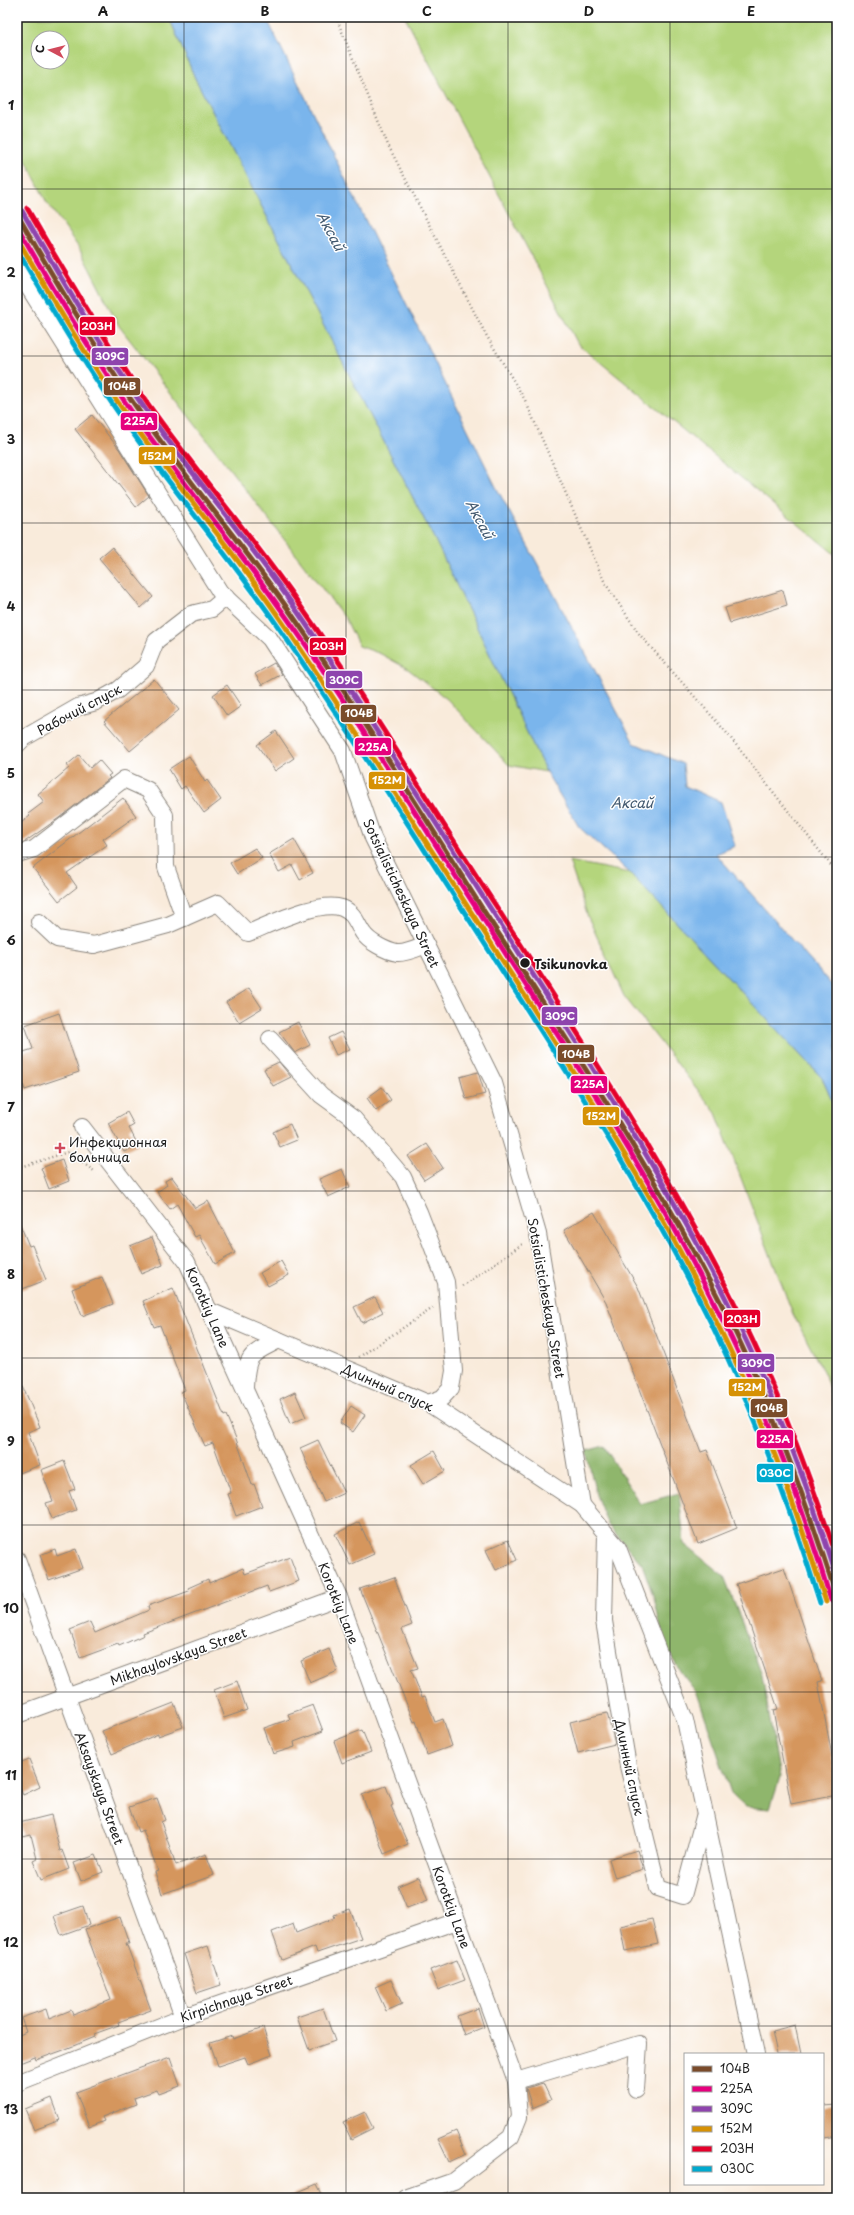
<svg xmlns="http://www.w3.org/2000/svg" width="854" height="2215" viewBox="0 0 854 2215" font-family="'Playpen Sans',sans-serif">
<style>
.green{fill:#b4d57c;stroke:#68784c;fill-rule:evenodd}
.forest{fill:#8fb66c;stroke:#566944}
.water{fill:#7ab5ec;stroke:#4b6884}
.building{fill:#d5965d}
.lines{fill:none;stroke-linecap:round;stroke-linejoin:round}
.minor-casing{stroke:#8a847c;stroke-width:18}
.path{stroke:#8a847c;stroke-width:2.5;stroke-dasharray:1 3;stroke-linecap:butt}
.minor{stroke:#fff;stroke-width:16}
.rail-1-casing{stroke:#fff;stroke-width:8}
.rail-2-casing{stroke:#fff;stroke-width:8}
.rail-3-casing{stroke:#fff;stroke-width:8}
.rail-4-casing{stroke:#fff;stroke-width:8}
.rail-5-casing{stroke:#fff;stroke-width:8}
.rail-6-casing{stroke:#fff;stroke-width:8}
.rail-1{stroke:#7a4b2a;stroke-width:5}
.rail-2{stroke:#e5007d;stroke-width:5}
.rail-3{stroke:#8e44ad;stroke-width:5}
.rail-4{stroke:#d69104;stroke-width:5}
.rail-5{stroke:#e4002b;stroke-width:5}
.rail-6{stroke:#00a9ce;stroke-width:5}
.grid{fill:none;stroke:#1c1c1c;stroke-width:1;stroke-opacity:0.55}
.stop-dot{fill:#1c1c1c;stroke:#fff;stroke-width:1.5}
.poi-dot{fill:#d1495b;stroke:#fff;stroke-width:1.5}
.labels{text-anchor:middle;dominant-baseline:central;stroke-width:3;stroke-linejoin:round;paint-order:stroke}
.street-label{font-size:13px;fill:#1c1c1c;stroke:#fff}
.stop-label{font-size:13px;font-weight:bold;fill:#1c1c1c;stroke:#fff;text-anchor:start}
.poi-label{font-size:13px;fill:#1c1c1c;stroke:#fff;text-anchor:start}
.water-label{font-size:14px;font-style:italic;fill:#42596f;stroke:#fff}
.line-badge{stroke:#fff;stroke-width:1.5}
.badge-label{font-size:11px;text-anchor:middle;font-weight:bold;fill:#fff}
.neatline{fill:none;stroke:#1c1c1c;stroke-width:1.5}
.grid-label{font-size:13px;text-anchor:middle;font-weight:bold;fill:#1c1c1c}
</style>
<rect width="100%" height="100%" fill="#fff"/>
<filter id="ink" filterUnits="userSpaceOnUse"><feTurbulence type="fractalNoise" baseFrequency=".025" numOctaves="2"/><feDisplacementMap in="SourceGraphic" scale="8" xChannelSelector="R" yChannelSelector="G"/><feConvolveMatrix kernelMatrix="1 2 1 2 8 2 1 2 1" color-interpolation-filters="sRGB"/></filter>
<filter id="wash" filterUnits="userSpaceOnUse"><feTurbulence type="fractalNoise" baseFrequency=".012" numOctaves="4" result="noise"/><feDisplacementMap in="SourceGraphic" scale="16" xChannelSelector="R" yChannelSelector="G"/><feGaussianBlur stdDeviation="0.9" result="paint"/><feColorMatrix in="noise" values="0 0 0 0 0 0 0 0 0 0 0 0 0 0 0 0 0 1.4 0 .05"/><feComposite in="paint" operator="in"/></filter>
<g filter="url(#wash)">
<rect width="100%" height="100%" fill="#f9ebdb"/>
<g class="green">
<path d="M17 17H169L195 78 436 542 546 772 509 765 447 699 408 669 381 654 359 646 345 618 119 326 79 248 46 201 17 142ZM38 38H62V62H38Z"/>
<polygon points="405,17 837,17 837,556 578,344"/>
<polygon points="569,861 630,873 822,1078 837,1112 837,1416 825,1375 793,1314 716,1113 624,996 588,917"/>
</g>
<polygon class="forest" points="604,1446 640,1504 679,1493 684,1544 724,1576 762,1675 780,1778 770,1809 746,1807 731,1793 697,1693 682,1674 665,1647 654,1598 642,1564 608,1525 596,1495 586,1451"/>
<polygon class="water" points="169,17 266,17 495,485 634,743 683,764 685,786 721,802 735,846 716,854 837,991 837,1112 822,1078 630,873 579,827 546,772 436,542 195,78"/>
<g id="blocks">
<g class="building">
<polygon points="92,415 119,449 149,496 136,507 75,429"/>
<polygon points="112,547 153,597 141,608 99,558"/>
<polygon points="783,590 787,605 730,623 725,608"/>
<polygon points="274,663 282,674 262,685 255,674"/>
<polygon points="154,679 179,710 130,751 104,721"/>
<polygon points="227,685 241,706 227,716 213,695"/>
<polygon points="276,731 294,758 275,771 257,745"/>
<polygon points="79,755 90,768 99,760 111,774 108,776 110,778 59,818 26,841 21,843 17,838 17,826 30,816 28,814 44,802 38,794 69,768 67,765"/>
<polygon points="189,756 205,782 207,780 221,800 204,813 185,786 181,789 169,769"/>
<polygon points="123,798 136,816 103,839 107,845 67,873 77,887 59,901 33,868"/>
<polygon points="294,839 313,873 300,880 292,865 279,872 269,854"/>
<polygon points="255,848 262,858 237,874 230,863"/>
<polygon points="249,988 262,1008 239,1022 226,1002"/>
<polygon points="59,1013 79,1072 25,1090 17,1065 17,1054 33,1049 25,1025"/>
<polygon points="298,1022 310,1045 295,1053 279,1032"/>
<polygon points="341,1032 350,1049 336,1055 328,1038"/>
<polygon points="279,1062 291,1077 273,1086 264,1069"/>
<polygon points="478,1072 485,1094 466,1099 460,1077"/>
<polygon points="382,1087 391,1100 376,1111 367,1098"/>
<polygon points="127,1112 134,1125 129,1128 138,1145 124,1152 108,1123"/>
<polygon points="290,1124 297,1140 280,1147 273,1132"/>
<polygon points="427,1144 443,1168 424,1180 408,1156"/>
<polygon points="62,1160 69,1181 49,1189 41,1168"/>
<polygon points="342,1169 350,1187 328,1197 319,1179"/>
<polygon points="172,1177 195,1208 208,1201 235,1253 215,1264 199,1235 195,1237 177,1204 170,1209 157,1192 167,1185 165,1181"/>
<polygon points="594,1212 638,1287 701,1452 707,1450 737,1528 698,1544 606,1302 564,1230"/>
<polygon points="17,1217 29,1246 32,1245 46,1280 17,1291 17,1260 21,1259 17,1248"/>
<polygon points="152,1237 163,1265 141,1274 130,1246"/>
<polygon points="281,1261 289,1275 268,1286 260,1273"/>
<polygon points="102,1277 113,1304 82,1316 72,1289"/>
<polygon points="173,1288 224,1416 226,1415 235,1436 252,1485 254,1484 262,1506 236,1516 228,1494 231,1493 213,1443 205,1446 181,1392 185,1390 160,1325 154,1327 143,1301"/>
<polygon points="375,1297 383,1312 362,1323 354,1307"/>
<polygon points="17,1372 40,1427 28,1432 40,1465 17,1474"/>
<polygon points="295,1392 306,1417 290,1424 280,1399"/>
<polygon points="351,1406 365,1415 353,1432 340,1423"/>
<polygon points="318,1440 344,1493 324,1502 300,1448"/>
<polygon points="434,1451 445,1471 423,1484 411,1465"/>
<polygon points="64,1461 75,1489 69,1491 76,1510 52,1519 46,1503 53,1501 41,1470"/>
<polygon points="359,1522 374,1554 350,1565 335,1534"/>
<polygon points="508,1540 517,1560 496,1570 486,1550"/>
<polygon points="55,1549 57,1556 76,1549 83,1568 49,1580 40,1555"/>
<polygon points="290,1557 299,1581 269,1592 267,1586 143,1633 144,1635 119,1646 118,1644 80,1658 70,1630 90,1622 95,1633 149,1610 148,1606 189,1591 188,1588 208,1579 209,1583 243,1568 245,1574"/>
<polygon points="784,1568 822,1681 818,1682 837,1782 837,1795 791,1804 773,1710 778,1709 736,1584"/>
<polygon points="394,1577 412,1625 402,1629 418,1668 411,1670 422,1697 425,1696 435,1722 443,1719 452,1746 427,1755 416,1721 414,1722 360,1589"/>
<polygon points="329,1649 338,1671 310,1683 301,1661"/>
<polygon points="237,1681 247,1710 224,1718 214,1690"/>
<polygon points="174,1703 183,1727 158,1736 158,1734 112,1754 102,1731"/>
<polygon points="313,1705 323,1731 294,1742 295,1747 273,1754 264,1728 290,1719 288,1714"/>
<polygon points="607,1713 615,1744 578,1753 570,1722"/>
<polygon points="362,1730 371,1752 342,1763 334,1741"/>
<polygon points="29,1759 40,1787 23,1795 17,1781 17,1764"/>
<polygon points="386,1786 393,1805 391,1806 408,1844 384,1854 362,1795"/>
<polygon points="157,1798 165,1820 161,1822 176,1865 206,1854 214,1875 162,1894 155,1872 158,1871 143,1830 138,1832 129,1807"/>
<polygon points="51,1815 60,1851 62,1850 69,1869 41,1880 33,1861 37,1859 31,1835 23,1837 19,1823"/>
<polygon points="637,1850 643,1869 615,1878 609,1859"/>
<polygon points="96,1855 103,1872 81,1881 74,1863"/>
<polygon points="419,1877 428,1900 407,1908 398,1886"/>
<polygon points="83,1906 89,1925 61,1935 54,1916"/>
<polygon points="350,1909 361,1938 317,1953 315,1947 282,1960 272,1932 293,1924 296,1933 335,1918 334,1915"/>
<polygon points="120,1917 129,1943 126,1943 151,2010 118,2022 119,2025 94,2034 95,2037 61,2051 36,2060 35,2057 17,2064 17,2036 26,2032 21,2018 46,2009 49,2019 71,2010 73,2015 111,2000 85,1929"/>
<polygon points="652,1919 658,1944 625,1951 620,1926"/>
<polygon points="208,1946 221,1985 197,1993 184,1954"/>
<polygon points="457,1960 465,1980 438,1990 430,1970"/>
<polygon points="391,1980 402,2004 386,2011 375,1987"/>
<polygon points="323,2008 335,2041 309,2050 297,2017"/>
<polygon points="478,2008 484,2027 464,2035 457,2016"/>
<polygon points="795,2025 801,2054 777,2054 772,2031"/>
<polygon points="263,2028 272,2055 248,2064 245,2057 218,2066 210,2043 232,2036 233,2039"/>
<polygon points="170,2057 180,2086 159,2094 157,2090 134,2098 136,2104 107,2115 102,2117 104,2121 89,2127 76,2092"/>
<polygon points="543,2083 551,2100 532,2108 526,2088"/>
<polygon points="52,2098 60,2120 34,2130 25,2109"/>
<polygon points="837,2105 837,2135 823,2137 823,2106"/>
<polygon points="365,2112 373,2128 351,2139 343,2122"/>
<polygon points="456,2131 466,2154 449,2162 438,2139"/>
<polygon points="317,2184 324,2198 284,2198"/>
</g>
</g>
</g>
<g filter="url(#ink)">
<use href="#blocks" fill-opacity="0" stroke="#8a847c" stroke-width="1"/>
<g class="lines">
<g class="minor-casing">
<g id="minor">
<polyline points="17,269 220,592 270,639 343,751 373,838 494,1083 538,1234 582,1505"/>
<polyline points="17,745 24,738 78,707 96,702 118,690 146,666 156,641 191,614 212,609 226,597"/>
<polyline points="17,854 34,849 124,779 148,790 165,815 166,867 184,918"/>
<path d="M39 922 57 939 94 945 168 925 218 903 248 933C271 924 319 900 342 908 355 913 356 923 363 933 369 942 386 951 397 953 405 954 418 948 426 945"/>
<polyline points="270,1039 321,1095 354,1119 403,1177 419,1212 446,1282 454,1371 451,1388 442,1398 428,1403"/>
<polyline points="82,1127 187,1262 339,1597 516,2081 519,2117 511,2137 454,2181 405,2198"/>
<polyline points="210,1311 428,1403 582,1505 618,1548 685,1720 756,2054"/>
<path d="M245 1387C247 1353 250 1355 279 1340"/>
<polyline points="606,1534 604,1621 628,1766 658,1888 683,1896 704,1817"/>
<polyline points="17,1559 183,2017"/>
<polyline points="17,1715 339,1597"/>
<polyline points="516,2081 639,2044 636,2089"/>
<polyline points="17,2083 183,2017 457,1921"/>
</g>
</g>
<g class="path">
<polyline points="336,17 388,145 485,333 525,400 605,583 640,635 726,732 837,873"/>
<polyline points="17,1168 68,1152 94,1171"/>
<polyline points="462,1286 524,1243"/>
<polyline points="359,1357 433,1308"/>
</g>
<use href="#minor" class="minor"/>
<g class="rail-1-casing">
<path id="rail-1" d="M17 214C56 282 96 350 141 414 186 478 237 538 283 602 353 701 417 805 482 908 567 1039 654 1171 725 1311 771 1403 806 1500 837 1598"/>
</g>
<g class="rail-2-casing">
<path id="rail-2" d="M17 226C54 291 93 356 136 418 181 481 232 541 277 604 349 704 413 811 480 914 564 1045 651 1176 720 1315 766 1406 801 1502 831 1600"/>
</g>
<g class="rail-3-casing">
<path id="rail-3" d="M22 211C61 278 100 345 145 409 191 474 244 535 290 601 362 704 428 812 496 917 578 1045 663 1173 731 1309 774 1396 808 1486 837 1578"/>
</g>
<g class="rail-4-casing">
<path id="rail-4" d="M17 238C53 300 90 363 131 421 178 486 230 547 276 613 346 713 410 818 477 921 560 1051 647 1180 715 1319 761 1410 795 1505 826 1602"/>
</g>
<g class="rail-5-casing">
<path id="rail-5" d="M27 208C66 275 105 341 148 404 194 469 246 529 292 594 364 695 428 802 496 906 580 1037 667 1168 737 1308 777 1388 809 1473 837 1558"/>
</g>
<g class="rail-6-casing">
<path id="rail-6" d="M17 250C52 309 87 369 127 425 173 490 224 550 270 615 340 715 404 819 470 921 554 1052 642 1183 711 1323 755 1413 790 1507 820 1603"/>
</g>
<use href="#rail-1" class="rail-1"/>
<use href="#rail-2" class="rail-2"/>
<use href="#rail-3" class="rail-3"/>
<use href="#rail-4" class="rail-4"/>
<use href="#rail-5" class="rail-5"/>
<use href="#rail-6" class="rail-6"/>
</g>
</g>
<path class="grid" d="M184 17V2198M346 17V2198M508 17V2198M670 17V2198M17 189H837M17 356H837M17 523H837M17 690H837M17 857H837M17 1024H837M17 1191H837M17 1358H837M17 1525H837M17 1692H837M17 1859H837M17 2026H837"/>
<circle class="stop-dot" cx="525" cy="963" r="5.5"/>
<path class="poi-dot" d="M58 1142h4v4h4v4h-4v4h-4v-4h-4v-4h4z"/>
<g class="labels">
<g class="street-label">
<text transform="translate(79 709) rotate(-28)">Рабочий спуск</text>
<text transform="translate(402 893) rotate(65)">Sotsialisticheskaya Street</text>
<text transform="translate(547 1298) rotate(80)">Sotsialisticheskaya Street</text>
<text transform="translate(208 1307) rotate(66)">Korotkiy Lane</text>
<text transform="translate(388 1387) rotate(24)">Длинный спуск</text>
<text transform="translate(339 1603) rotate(68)">Korotkiy Lane</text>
<text transform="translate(178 1656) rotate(-20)">Mikhaylovskaya Street</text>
<text transform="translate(630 1767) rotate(78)">Длинный спуск</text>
<text transform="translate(100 1788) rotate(70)">Aksayskaya Street</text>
<text transform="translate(452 1907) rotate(70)">Korotkiy Lane</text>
<text transform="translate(236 1998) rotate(-19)">Kirpichnaya Street</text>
</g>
<g class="stop-label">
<text x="534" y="963">Tsikunovka</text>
</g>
<g class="poi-label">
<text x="69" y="1141">Инфекционная<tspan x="69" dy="15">больница</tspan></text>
</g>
<g class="water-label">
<text transform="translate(331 231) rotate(62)">Аксай</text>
<text transform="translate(480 519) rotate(62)">Аксай</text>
<text x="632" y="802">Аксай</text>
</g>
</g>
<g class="line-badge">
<rect x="79" y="316" width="37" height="20" rx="4" fill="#e4002b"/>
<rect x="91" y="347" width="38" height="19" rx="4" fill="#8e44ad"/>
<rect x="103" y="377" width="38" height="19" rx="4" fill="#7a4b2a"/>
<rect x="120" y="412" width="38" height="19" rx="4" fill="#e5007d"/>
<rect x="138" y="446" width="38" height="19" rx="4" fill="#d69104"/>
<rect x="309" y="637" width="38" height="19" rx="4" fill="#e4002b"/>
<rect x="325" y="670" width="38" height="19" rx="4" fill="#8e44ad"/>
<rect x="340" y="704" width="37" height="19" rx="4" fill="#7a4b2a"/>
<rect x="354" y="737" width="38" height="19" rx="4" fill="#e5007d"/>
<rect x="368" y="771" width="38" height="19" rx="4" fill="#d69104"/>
<rect x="541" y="1006" width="37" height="20" rx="4" fill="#8e44ad"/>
<rect x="557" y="1044" width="38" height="19" rx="4" fill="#7a4b2a"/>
<rect x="570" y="1075" width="38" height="19" rx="4" fill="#e5007d"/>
<rect x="582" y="1106" width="38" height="20" rx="4" fill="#d69104"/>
<rect x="723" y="1309" width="38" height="19" rx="4" fill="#e4002b"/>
<rect x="737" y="1353" width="38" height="20" rx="4" fill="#8e44ad"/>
<rect x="728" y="1378" width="38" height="19" rx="4" fill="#d69104"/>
<rect x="750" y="1398" width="38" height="20" rx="4" fill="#7a4b2a"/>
<rect x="756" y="1429" width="38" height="20" rx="4" fill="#e5007d"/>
<rect x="756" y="1463" width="38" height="20" rx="4" fill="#00a9ce"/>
</g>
<g class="badge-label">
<text x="97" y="330">203Н</text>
<text x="110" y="360">309С</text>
<text x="122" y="390">104В</text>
<text x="139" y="425">225А</text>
<text x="157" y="460">152М</text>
<text x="328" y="650">203Н</text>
<text x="344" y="684">309С</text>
<text x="359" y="717">104В</text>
<text x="373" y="751">225А</text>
<text x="387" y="784">152М</text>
<text x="560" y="1020">309С</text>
<text x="576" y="1058">104В</text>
<text x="589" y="1088">225А</text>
<text x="601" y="1120">152М</text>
<text x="742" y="1323">203Н</text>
<text x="756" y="1367">309С</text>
<text x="747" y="1391">152М</text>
<text x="769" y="1412">104В</text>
<text x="775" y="1443">225А</text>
<text x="775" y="1477">030C</text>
</g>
<rect width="854" height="2215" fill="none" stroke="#fff" stroke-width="44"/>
<rect x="684" y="2053" width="140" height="132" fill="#ffffff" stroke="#a4a4a4"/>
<rect x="692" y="2066" width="20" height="6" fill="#7a4b2a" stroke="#a4a4a4"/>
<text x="720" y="2073" font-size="12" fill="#1c1c1c">104В</text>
<rect x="692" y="2086" width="20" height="6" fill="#e5007d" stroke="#a4a4a4"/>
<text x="720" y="2093" font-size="12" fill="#1c1c1c">225А</text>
<rect x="692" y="2106" width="20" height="6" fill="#8e44ad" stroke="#a4a4a4"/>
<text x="720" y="2113" font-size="12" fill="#1c1c1c">309С</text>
<rect x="692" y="2126" width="20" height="6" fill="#d69104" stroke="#a4a4a4"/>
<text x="720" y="2133" font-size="12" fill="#1c1c1c">152М</text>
<rect x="692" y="2146" width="20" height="6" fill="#e4002b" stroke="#a4a4a4"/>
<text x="720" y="2153" font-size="12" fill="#1c1c1c">203Н</text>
<rect x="692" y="2166" width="20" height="6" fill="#00a9ce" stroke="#a4a4a4"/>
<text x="720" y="2173" font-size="12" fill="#1c1c1c">030C</text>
<g transform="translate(50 50) rotate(277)"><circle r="19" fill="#ffffff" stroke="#a4a4a4"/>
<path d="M0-3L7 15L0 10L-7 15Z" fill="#d1495b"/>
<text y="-6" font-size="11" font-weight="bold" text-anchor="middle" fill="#1c1c1c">С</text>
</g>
<rect x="22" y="22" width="810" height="2171" class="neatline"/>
<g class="grid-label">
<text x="103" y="16">A</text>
<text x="265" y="16">B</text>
<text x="427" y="16">C</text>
<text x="589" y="16">D</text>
<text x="751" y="16">E</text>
<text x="11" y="110">1</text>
<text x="11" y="277">2</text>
<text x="11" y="444">3</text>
<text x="11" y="611">4</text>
<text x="11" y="778">5</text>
<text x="11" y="945">6</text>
<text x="11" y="1112">7</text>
<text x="11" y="1279">8</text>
<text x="11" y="1446">9</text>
<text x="11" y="1613">10</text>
<text x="11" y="1780">11</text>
<text x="11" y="1947">12</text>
<text x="11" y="2114">13</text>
</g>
</svg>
